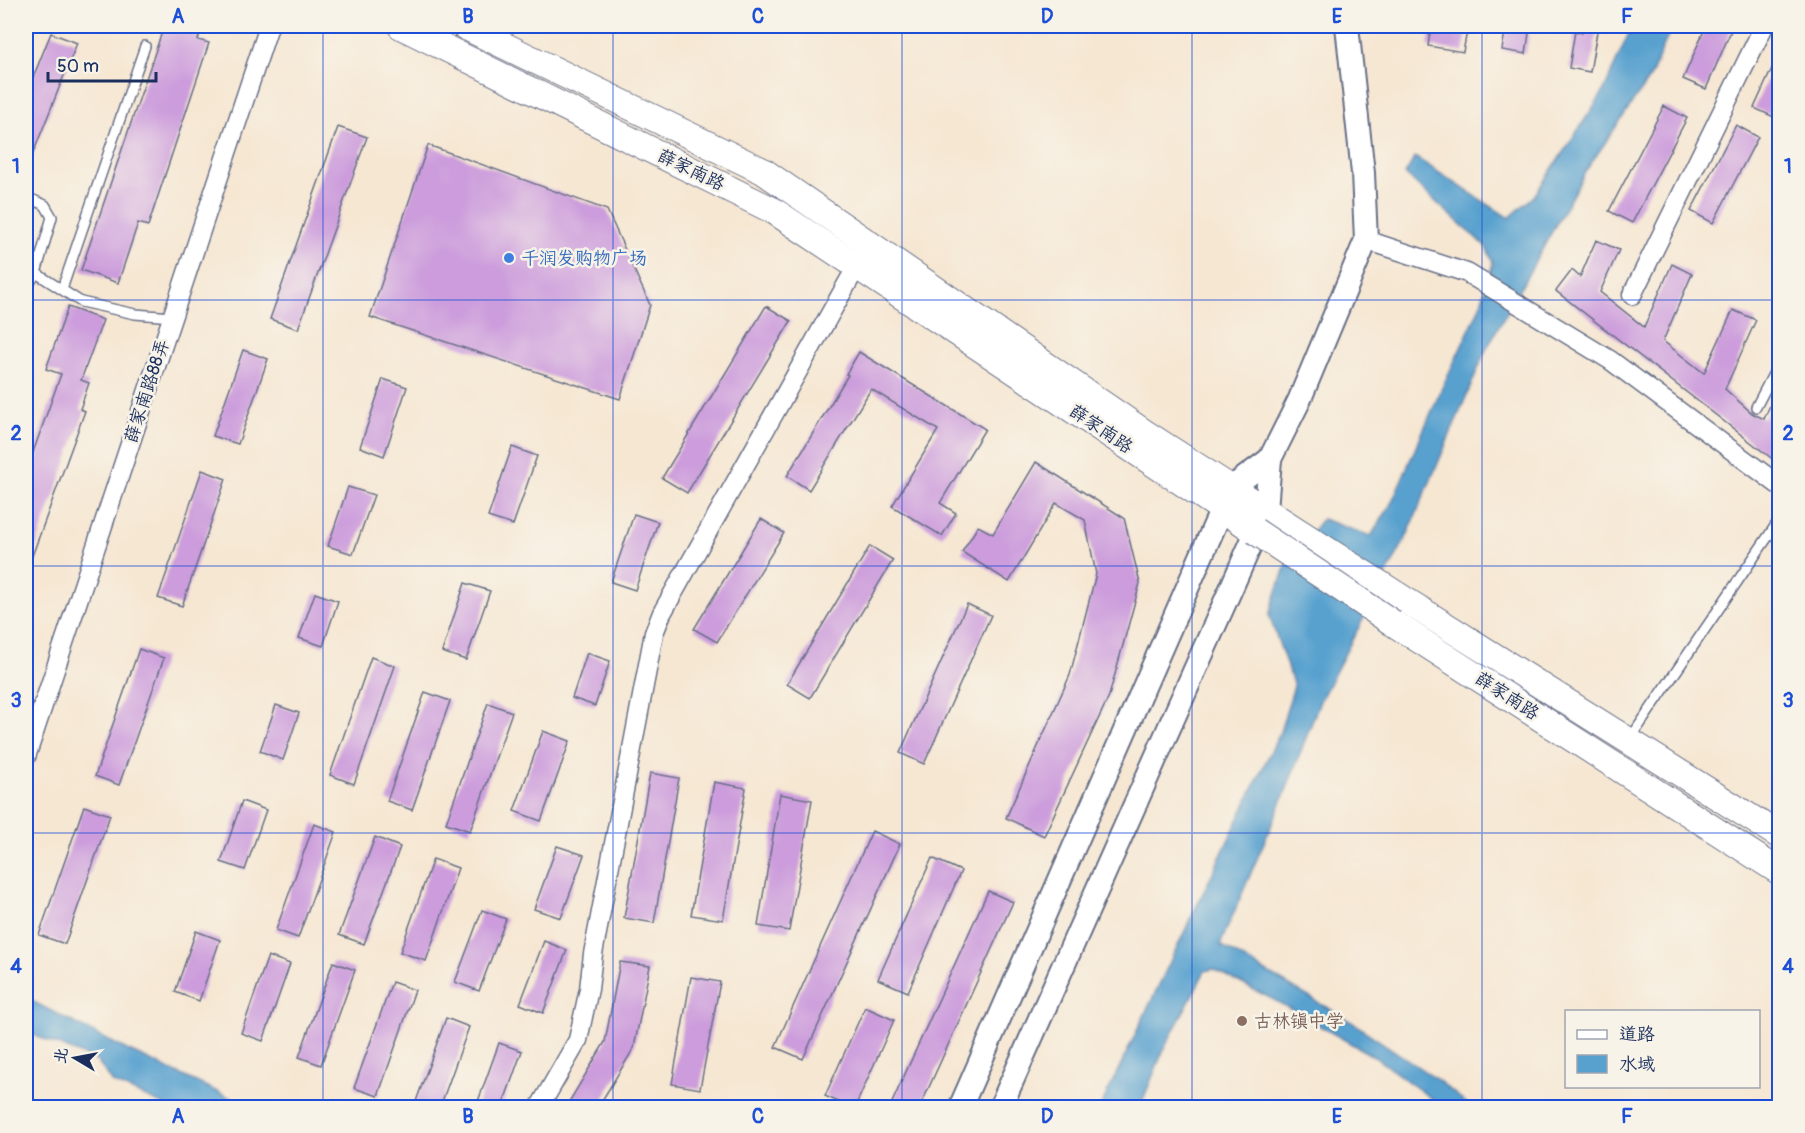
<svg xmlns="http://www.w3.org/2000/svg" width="1805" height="1133" viewBox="0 0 1805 1133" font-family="Pangolin,'LXGW WenKai TC',sans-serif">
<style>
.water{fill:#58a1cf;stroke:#3a6896;stroke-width:1.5}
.building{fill:#cc9cdc}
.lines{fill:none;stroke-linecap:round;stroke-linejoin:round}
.service-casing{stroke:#686f87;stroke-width:12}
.minor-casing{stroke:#686f87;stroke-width:21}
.tertiary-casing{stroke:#686f87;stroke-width:26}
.secondary-casing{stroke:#686f87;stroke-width:28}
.service{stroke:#fff;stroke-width:9}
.minor{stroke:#fff;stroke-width:18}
.tertiary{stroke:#fff;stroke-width:22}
.secondary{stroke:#fff;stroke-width:26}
.secondary-bridge-casing{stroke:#686f87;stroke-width:28;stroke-linecap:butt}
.secondary-bridge{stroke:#fff;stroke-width:26}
.grid{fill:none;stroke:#1d4ed8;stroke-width:1.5;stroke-opacity:0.55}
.shop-dot{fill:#3f7fe0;stroke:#f7f3e8;stroke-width:2}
.education-dot{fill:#8d6e63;stroke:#f7f3e8;stroke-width:2}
.labels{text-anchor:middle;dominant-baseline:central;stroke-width:5;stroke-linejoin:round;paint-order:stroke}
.street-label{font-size:18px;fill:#1b2f5e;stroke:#f7f3e8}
.shop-label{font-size:18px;fill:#366cbe;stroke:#f7f3e8;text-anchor:start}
.education-label{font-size:18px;fill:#785e54;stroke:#f7f3e8;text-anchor:start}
.neatline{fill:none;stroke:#1d4ed8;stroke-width:2}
.grid-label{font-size:20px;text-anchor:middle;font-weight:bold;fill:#1d4ed8}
</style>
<rect width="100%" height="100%" fill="#f7f3e8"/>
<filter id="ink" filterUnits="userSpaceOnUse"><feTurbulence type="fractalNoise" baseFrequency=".0167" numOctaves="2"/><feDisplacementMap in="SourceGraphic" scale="12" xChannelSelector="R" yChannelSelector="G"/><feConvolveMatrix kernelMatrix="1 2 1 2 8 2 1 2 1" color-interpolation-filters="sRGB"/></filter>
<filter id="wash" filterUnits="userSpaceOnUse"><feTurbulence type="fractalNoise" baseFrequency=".008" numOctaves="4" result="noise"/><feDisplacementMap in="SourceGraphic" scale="24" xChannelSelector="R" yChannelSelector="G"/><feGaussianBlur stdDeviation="1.35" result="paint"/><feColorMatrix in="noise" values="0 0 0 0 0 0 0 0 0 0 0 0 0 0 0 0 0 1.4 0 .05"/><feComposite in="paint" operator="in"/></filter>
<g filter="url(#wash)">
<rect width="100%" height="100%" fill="#f6e7d3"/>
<g class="water">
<polygon points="1632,26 1672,26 1651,76 1587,169 1486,350 1407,536 1320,701 1284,796 1220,945 1350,1021 1439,1081 1471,1107 1443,1107 1373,1056 1276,1001 1213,969 1205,971 1164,1049 1140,1107 1100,1108 1280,732 1294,686 1269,615 1284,570 1322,519 1371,536 1390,506 1441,390 1480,307 1493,263 1486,247 1405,174 1415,157 1509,218 1534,196 1602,94"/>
<polygon points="26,998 127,1050 250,1107 169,1107 113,1083 97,1061 26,1032"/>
</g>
<g id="blocks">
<g class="building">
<polygon points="164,26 202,26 198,40 209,43 148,226 138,223 118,283 81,270"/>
<polygon points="1431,26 1468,26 1463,52 1428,46"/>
<polygon points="1506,26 1530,26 1526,54 1502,50"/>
<polygon points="1583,26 1598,26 1590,72 1569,68 1575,31 1582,33"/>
<polygon points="1706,26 1733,26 1706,89 1683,79"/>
<polygon points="51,33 77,43 26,171 26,95"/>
<polygon points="1779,53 1779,111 1776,118 1754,108"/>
<polygon points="1664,106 1687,118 1632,223 1609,211"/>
<polygon points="1736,125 1758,137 1713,223 1691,211"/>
<polygon points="338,127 367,137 298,329 270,319"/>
<polygon points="428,145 607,210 650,305 620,399 370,317"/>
<polygon points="1596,240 1619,250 1600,292 1644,327 1672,264 1692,274 1663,341 1704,373 1733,310 1756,320 1725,389 1752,413 1764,419 1779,385 1779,464 1556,291 1572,270 1580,277"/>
<polygon points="766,306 791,321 687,493 662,478"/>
<polygon points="68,307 103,320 81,380 89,383 80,409 85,411 27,570 26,570 26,472 61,374 46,369"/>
<polygon points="243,350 268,359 238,444 213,436"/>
<polygon points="859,352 985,429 940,503 956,513 942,536 892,506 938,430 871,389 809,490 787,476 848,375 846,374"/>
<polygon points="383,379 407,387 384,456 360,447"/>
<polygon points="512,447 537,456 513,525 488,517"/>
<polygon points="1036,462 1124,518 1140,583 1109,696 1044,836 1006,818 1070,675 1096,574 1085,520 1056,503 1009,582 962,552 978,526 993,534"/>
<polygon points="202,470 226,479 182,606 158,598"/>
<polygon points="348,487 374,495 353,554 328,546"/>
<polygon points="634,514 658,522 635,590 611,582"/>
<polygon points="761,519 784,533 717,642 694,629"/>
<polygon points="870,546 893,560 810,698 787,684"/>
<polygon points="465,583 490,591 466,660 442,652"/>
<polygon points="315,593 338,601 323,646 299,638"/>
<polygon points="967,604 991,615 924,764 900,753"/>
<polygon points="139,649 164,658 119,785 95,776"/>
<polygon points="587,653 610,661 595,706 572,698"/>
<polygon points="371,657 395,666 354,784 330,775"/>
<polygon points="425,692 450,701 412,810 387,801"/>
<polygon points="488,703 512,712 470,831 446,823"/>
<polygon points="276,705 299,713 283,760 260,751"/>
<polygon points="543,731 570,741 541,821 514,811"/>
<polygon points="650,773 679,778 654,923 624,918"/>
<polygon points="714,782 746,788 723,920 691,915"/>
<polygon points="780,794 812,800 789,931 758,926"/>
<polygon points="242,801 266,810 245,870 221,862"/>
<polygon points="84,806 110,815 65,944 39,935"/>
<polygon points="314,824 336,832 298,938 276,930"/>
<polygon points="872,831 900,844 803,1059 775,1047"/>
<polygon points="375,837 400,847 364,944 339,935"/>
<polygon points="557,846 584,855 561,918 534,909"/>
<polygon points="932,858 961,871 908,992 878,979"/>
<polygon points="433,859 458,868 426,961 400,952"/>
<polygon points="988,891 1013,902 920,1107 890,1107"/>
<polygon points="482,910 506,919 479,991 455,982"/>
<polygon points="196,931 220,940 199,1001 175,992"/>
<polygon points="544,941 567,950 543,1013 520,1004"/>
<polygon points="268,956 290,964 263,1041 241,1033"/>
<polygon points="333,962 355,970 321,1065 299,1057"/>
<polygon points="620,962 650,966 634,1048 598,1107 566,1107 605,1042"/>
<polygon points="691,977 720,982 700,1089 672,1084"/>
<polygon points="392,982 415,990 378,1096 354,1088"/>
<polygon points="865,1007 894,1020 855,1107 850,1107 825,1096"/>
<polygon points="446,1018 469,1027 440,1107 414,1107"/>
<polygon points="499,1043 522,1051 502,1107 476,1107"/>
</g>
</g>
</g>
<g filter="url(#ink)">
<use href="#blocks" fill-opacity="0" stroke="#686f87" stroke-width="1.5"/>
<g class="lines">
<g class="service-casing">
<g id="service">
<polyline points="26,197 45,205 52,217 36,273 26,289"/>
<polyline points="36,273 81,302 135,314 172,317"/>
<polyline points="62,289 145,46"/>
<polyline points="1756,407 1780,361"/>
<polyline points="1630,739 1780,519"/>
</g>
</g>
<g class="minor-casing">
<g id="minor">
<polyline points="1366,240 1467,273 1610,360 1780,486"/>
<polyline points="1632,295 1764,26"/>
<polyline points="26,757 269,26"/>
<polyline points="539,1108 578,1040 589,989 593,954 654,633 662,613 857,266"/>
</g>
</g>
<g class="tertiary-casing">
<g id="tertiary">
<polyline points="960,1108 1231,488 1270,459"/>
<polyline points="1000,1108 1266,510 1270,459 1299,401 1366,240 1363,173 1347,26"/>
</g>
</g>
<g class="secondary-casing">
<g id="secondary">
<polyline points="401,26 774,211 1255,531"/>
<polyline points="464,26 763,171 1145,433 1405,600 1780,836"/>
<polyline points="1393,623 1780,872"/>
</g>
</g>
<use href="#service" class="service"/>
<use href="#minor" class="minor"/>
<use href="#tertiary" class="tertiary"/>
<use href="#secondary" class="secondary"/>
<g class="secondary-bridge-casing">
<polyline id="secondary-bridge" points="1255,531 1393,623"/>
</g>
<use href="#secondary-bridge" class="secondary-bridge"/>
</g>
</g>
<path class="grid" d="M323 26V1108M613 26V1108M902 26V1108M1192 26V1108M1482 26V1108M26 300H1780M26 566H1780M26 833H1780"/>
<circle class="shop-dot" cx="509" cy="258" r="6"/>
<circle class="education-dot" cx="1242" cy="1021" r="6"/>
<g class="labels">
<g class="street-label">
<text transform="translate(691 170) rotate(26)">薛家南路</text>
<text transform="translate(147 391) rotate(-72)">薛家南路88弄</text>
<text transform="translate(1101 429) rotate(34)">薛家南路</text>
<text transform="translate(1507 696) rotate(33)">薛家南路</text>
</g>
<g class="shop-label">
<text x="521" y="258">千润发购物广场</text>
</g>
<g class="education-label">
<text x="1254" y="1021">古林镇中学</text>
</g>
</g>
<rect width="1805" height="1133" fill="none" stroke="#f7f3e8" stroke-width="66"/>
<rect x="1565" y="1010" width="195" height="78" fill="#f7f3e8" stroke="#9fa5b1" stroke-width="1.5"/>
<rect x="1577" y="1030" width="30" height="9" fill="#ffffff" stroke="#9fa5b1" stroke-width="1.5"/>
<text x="1619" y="1040" font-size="18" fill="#1b2f5e">道路</text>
<rect x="1577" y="1055" width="30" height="18" fill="#58a1cf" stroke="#9fa5b1" stroke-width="1.5"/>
<text x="1619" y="1070" font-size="18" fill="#1b2f5e">水域</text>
<g transform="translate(75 1058) rotate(280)" stroke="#f7f3e8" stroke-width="4.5" paint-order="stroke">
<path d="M0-4.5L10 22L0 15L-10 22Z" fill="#1b2f5e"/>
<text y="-9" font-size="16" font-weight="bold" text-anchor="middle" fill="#1b2f5e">北</text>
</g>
<path d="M48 72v9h108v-9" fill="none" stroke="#1b2f5e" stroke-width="3"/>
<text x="57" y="72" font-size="18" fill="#1b2f5e" stroke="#f7f3e8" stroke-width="4.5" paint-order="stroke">50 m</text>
<rect x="33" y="33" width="1739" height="1067" class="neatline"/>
<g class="grid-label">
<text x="178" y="23">A</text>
<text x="468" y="23">B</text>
<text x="758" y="23">C</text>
<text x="1047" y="23">D</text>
<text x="1337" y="23">E</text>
<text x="1627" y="23">F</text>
<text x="16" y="173">1</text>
<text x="1788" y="173">1</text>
<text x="16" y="440">2</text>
<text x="1788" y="440">2</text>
<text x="16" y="707">3</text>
<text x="1788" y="707">3</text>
<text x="16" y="973">4</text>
<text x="1788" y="973">4</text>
<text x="178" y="1123">A</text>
<text x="468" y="1123">B</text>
<text x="758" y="1123">C</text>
<text x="1047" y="1123">D</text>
<text x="1337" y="1123">E</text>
<text x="1627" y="1123">F</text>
</g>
</svg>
